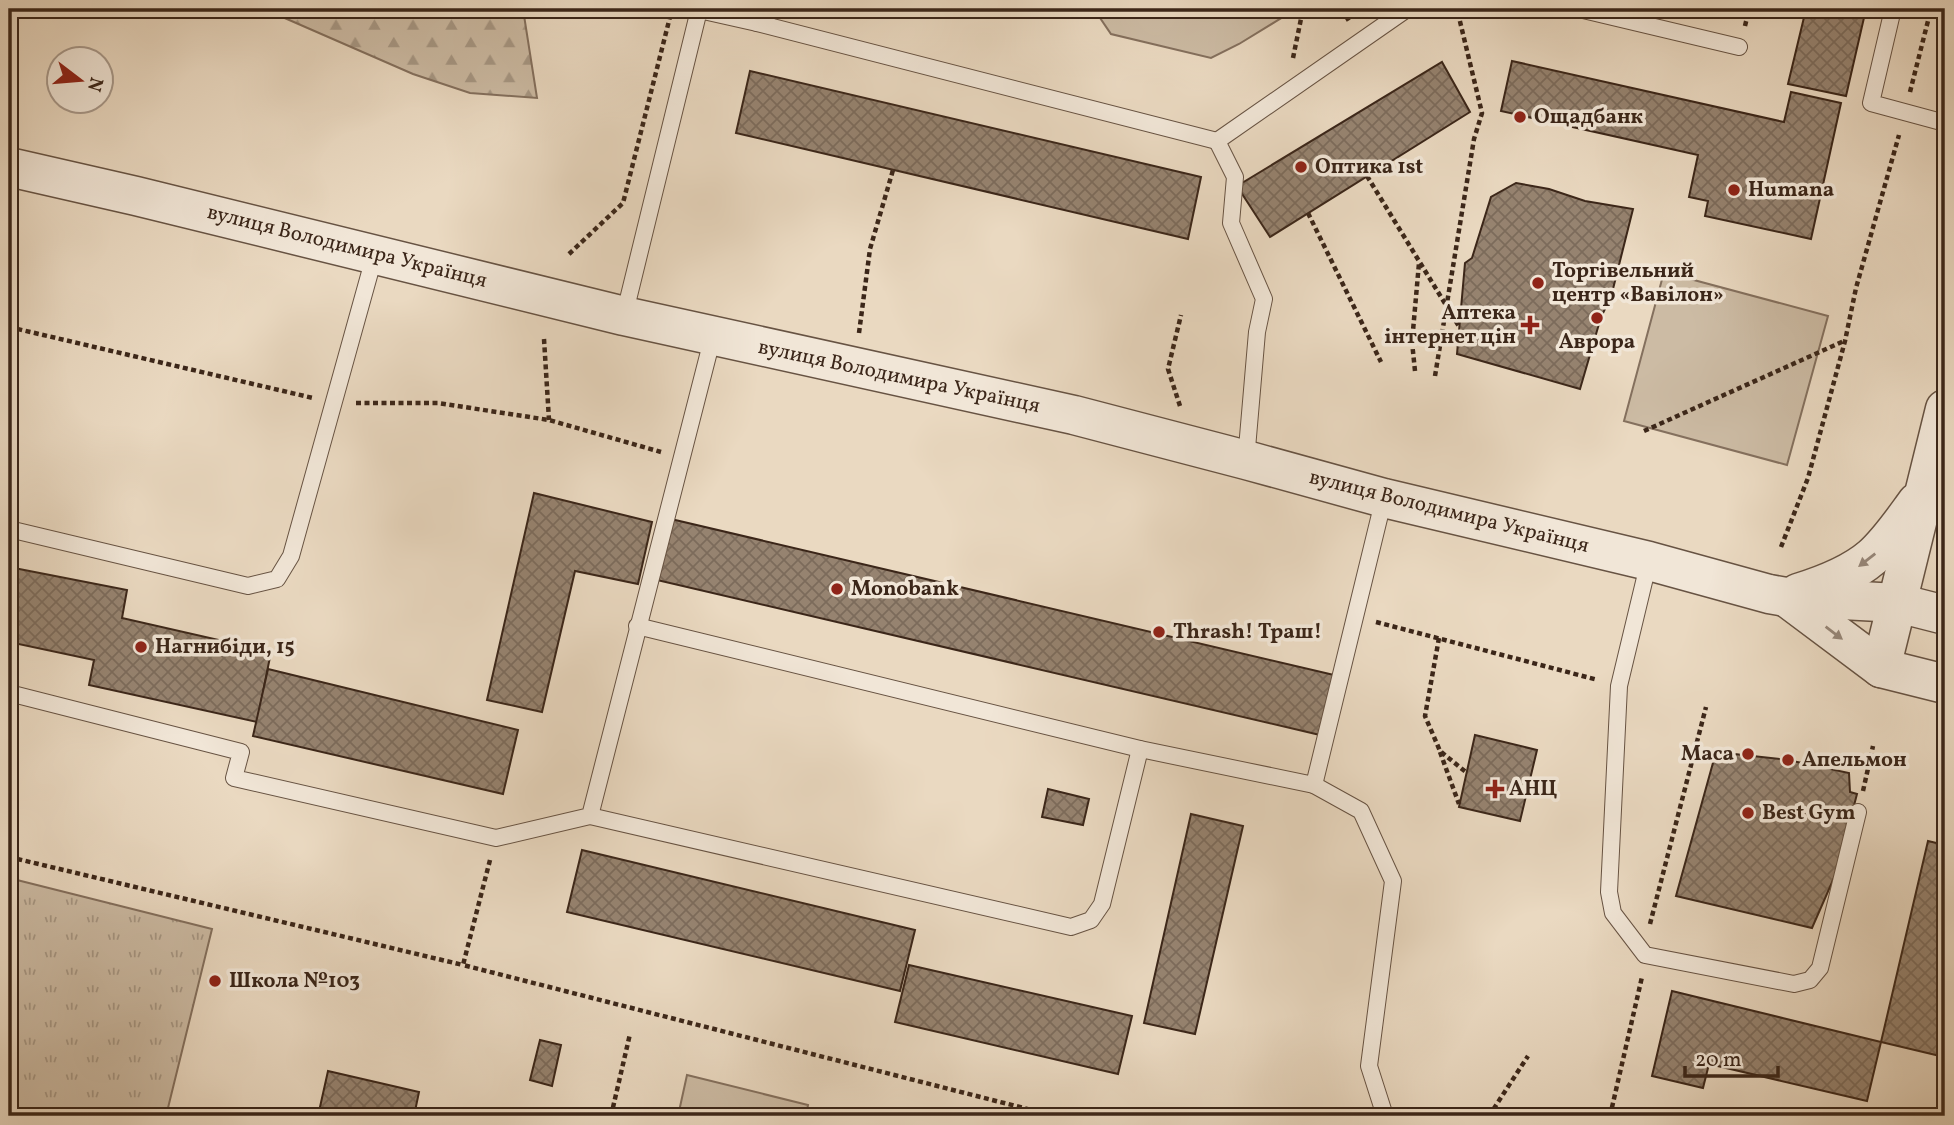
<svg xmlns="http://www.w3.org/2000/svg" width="1954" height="1125" viewBox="0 0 1954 1125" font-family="Vollkorn,serif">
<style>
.grass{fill:url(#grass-tufts);stroke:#84705e;stroke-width:2}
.forest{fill:url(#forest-firs);stroke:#84705e;stroke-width:2}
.park{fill:#ccbba4;stroke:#84705e;stroke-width:2}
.building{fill:url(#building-cross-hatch);stroke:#3b2619;stroke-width:2}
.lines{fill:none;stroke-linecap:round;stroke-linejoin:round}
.service-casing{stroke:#675343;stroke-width:18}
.tertiary-casing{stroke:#675343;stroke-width:41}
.path{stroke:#3b2619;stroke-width:4.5;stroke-dasharray:5 3.5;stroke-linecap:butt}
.service{stroke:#f1e6d7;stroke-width:16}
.tertiary{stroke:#f1e6d7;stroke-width:38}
.oneway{fill:#968678}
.poi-dot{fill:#8f2418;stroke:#f1e6d7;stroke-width:2.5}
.labels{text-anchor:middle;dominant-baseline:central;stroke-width:7;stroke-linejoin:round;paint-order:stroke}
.poi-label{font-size:21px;font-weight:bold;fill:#3b2619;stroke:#f1e6d7;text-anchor:start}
.street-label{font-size:21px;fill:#3b2619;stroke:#f1e6d7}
</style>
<defs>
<pattern id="grass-tufts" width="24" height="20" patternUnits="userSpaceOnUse" patternTransform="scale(1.75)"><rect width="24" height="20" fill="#ccbba4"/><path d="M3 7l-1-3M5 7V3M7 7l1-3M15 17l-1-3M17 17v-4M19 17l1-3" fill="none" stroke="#a79885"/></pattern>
<pattern id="forest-firs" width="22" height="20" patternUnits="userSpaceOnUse" patternTransform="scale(1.75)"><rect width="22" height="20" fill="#ccbba4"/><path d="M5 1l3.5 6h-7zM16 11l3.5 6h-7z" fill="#a79885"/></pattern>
<pattern id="building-cross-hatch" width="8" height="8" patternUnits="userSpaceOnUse" patternTransform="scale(1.75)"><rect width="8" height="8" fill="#968370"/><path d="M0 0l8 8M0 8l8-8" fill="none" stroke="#7c6b5b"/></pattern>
</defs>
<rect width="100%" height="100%" fill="#ead9c1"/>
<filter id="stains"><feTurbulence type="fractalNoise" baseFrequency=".00286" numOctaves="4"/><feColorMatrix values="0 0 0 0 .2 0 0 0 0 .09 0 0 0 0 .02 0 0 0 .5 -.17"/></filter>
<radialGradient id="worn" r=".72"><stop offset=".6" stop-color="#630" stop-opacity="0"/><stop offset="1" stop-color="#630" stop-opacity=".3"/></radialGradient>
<polygon class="grass" points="9,878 212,929 166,1116 14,1116 9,1100"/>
<polygon class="forest" points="264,9 523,9 537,98 470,93 413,74"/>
<g class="park">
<polygon points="1094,9 1296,9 1239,44 1211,58 1111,34"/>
<polygon points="1664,272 1828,316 1787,465 1624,421"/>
<polygon points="687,1075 808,1105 806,1116 678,1116"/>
</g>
<g class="building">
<polygon points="1806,9 1866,9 1846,96 1788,84"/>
<polygon points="1512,61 1784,122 1791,92 1841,103 1811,239 1705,216 1708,201 1689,197 1698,155 1501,111"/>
<polygon points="1442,62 1470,112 1270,237 1237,186"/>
<polygon points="750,71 1201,177 1188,239 736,133"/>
<polygon points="1516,183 1549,189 1585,201 1633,209 1611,297 1601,317 1580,389 1457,354 1465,263 1472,258 1491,197"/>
<polygon points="534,493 652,522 638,584 575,571 542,712 487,700"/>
<polygon points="671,519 1334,675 1320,735 657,580"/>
<polygon points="9,567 127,590 122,618 271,652 257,722 89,685 94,660 9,642"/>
<polygon points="268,669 518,730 503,794 253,736"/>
<polygon points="1475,735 1537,750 1520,821 1459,807"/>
<polygon points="1716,752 1788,760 1849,773 1850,792 1857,794 1837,871 1812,928 1676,896"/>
<polygon points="1048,789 1089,799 1083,825 1042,817"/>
<polygon points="1191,814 1243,826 1195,1034 1144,1023"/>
<polygon points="1928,841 1945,845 1945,1032 1940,1056 1881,1042"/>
<polygon points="582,850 915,930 900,991 567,912"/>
<polygon points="909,965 1132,1016 1118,1074 895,1022"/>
<polygon points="1672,991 1881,1042 1867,1101 1709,1064 1703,1088 1652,1076"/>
<polygon points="540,1040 561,1045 552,1086 530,1080"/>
<polygon points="328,1071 419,1092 414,1116 318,1116"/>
</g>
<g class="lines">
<g class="service-casing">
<g id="service">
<polyline points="698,9 699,10 757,23 1217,141"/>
<polyline points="1579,9 1739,47"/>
<polyline points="1893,9 1871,103 1945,123"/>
<polyline points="757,23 775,9"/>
<polyline points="624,316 699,10 701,9"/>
<polyline points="1246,460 1257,332 1264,299 1231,223 1235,177 1217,141 1407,9"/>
<polyline points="9,529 248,586 277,579 291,556 375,254"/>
<polyline points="1649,561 1619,686 1609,892 1613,913 1645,955 1794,984 1810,980 1820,968 1858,812"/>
<polyline points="637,626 1140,749 1314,785 1384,498"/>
<polyline points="9,693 241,752 234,778 496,838 590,816 713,336"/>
<polyline points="1314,785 1361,811 1393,881 1369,1066 1385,1116"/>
<polyline points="590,816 1071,927 1091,920 1102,904 1140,749"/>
</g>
</g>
<g class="tertiary-casing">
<g id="tertiary">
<polyline points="9,167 136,196 624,316 1074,415 1246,460 1384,498 1649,561 1769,594 1786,597 1898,603 1945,615"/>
<path d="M1798 593C1824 585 1851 575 1872 557 1889 542 1903 521 1917 502"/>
<polyline points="1786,597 1881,668 1945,684"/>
<polyline points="1881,668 1945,409"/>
</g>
</g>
<g class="path">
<polyline points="1342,9 1350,23"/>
<polyline points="1745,26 1749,9"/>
<polyline points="1293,58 1303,9"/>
<polyline points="1910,92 1931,9"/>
<polyline points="1367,176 1460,328"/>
<polyline points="1308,213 1381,362"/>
<polyline points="569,254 623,203 672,9"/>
<polyline points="9,327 313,398"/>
<polyline points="859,333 870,249 893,170"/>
<polyline points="544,339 549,420"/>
<polyline points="1415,371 1412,342 1419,263"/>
<polyline points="1435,376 1474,139 1482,113 1457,9"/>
<polyline points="356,403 438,403 549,420 661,452"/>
<polyline points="1180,406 1168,369 1181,315"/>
<polyline points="1644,431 1844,341"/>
<polyline points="1781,547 1808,478 1845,341 1856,288 1899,135"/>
<polyline points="1376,622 1598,680"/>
<polyline points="1439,638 1425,716 1440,751 1467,773"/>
<polyline points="1440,752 1459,804"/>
<polyline points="1863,791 1873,746"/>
<polyline points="9,857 463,965"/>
<polyline points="490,860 463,965 1055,1116"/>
<polyline points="1650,924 1706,707"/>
<polyline points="611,1116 630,1034"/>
<polyline points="1489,1116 1528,1056"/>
<polyline points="1610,1116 1642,977"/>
</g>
<use href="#service" class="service"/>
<use href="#tertiary" class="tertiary"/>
</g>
<defs><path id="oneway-solid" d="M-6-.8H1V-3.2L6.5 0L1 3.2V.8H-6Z" transform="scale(1.75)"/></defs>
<g class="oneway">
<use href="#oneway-solid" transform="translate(1867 560) rotate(142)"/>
<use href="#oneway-solid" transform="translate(1834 633) rotate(37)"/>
</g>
<g class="poi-dot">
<circle cx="1520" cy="117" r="7"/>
<circle cx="1301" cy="167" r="7"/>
<circle cx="1734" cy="190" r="7"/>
<circle cx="1538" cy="283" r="7"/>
<circle cx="1597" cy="318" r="7"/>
<path d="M1526.5 314.5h7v7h7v7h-7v7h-7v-7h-7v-7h7z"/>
<circle cx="837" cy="589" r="7"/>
<circle cx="1159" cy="632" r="7"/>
<circle cx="141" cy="647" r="7"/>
<circle cx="1748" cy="754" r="7"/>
<circle cx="1788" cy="760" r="7"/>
<path d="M1491.5 778.5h7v7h7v7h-7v7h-7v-7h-7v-7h7z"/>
<circle cx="1748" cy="813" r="7"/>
<circle cx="215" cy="981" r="7"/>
</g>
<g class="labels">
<g class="poi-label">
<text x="1534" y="117">Ощадбанк</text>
<text x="1315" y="167">Оптика 1st</text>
<text x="1748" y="190">Humana</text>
<text x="1552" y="271">Торгівельний<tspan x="1552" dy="24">центр «Вавілон»</tspan></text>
<text x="1516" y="313" text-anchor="end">Аптека<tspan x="1516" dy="24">інтернет цін</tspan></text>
<text x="1597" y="342" text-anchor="middle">Аврора</text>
<text x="851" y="589">Monobank</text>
<text x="1173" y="632">Thrash! Траш!</text>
<text x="155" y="647">Нагнибіди, 15</text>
<text x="1734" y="754" text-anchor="end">Маса</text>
<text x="1802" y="760">Апельмон</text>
<text x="1509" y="789">АНЦ</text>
<text x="1762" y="813">Best Gym</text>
<text x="229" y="981">Школа №103</text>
</g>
<g class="street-label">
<text transform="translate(347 247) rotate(14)">вулиця Володимира Українця</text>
<text transform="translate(899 377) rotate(12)">вулиця Володимира Українця</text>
<text transform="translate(1449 512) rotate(14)">вулиця Володимира Українця</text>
</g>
</g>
<rect width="1954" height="1125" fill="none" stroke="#ead9c1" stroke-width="35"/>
<rect x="10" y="10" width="1933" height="1104" fill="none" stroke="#3b2619" stroke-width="3.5"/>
<rect x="18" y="18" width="1919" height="1090" fill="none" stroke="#3b2619" stroke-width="2"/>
<g transform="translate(80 80) rotate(106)"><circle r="33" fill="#f1e6d7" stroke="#a8998b" stroke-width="2"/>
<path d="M0-5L12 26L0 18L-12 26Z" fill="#8f2418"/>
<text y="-10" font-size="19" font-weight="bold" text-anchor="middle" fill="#3b2619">N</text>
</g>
<path d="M1685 1066v10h93v-10" fill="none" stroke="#3b2619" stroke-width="3.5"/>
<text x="1695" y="1066" font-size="21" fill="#3b2619" stroke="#f1e6d7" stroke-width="5" paint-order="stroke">20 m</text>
<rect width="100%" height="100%" filter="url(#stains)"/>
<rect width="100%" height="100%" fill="url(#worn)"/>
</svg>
